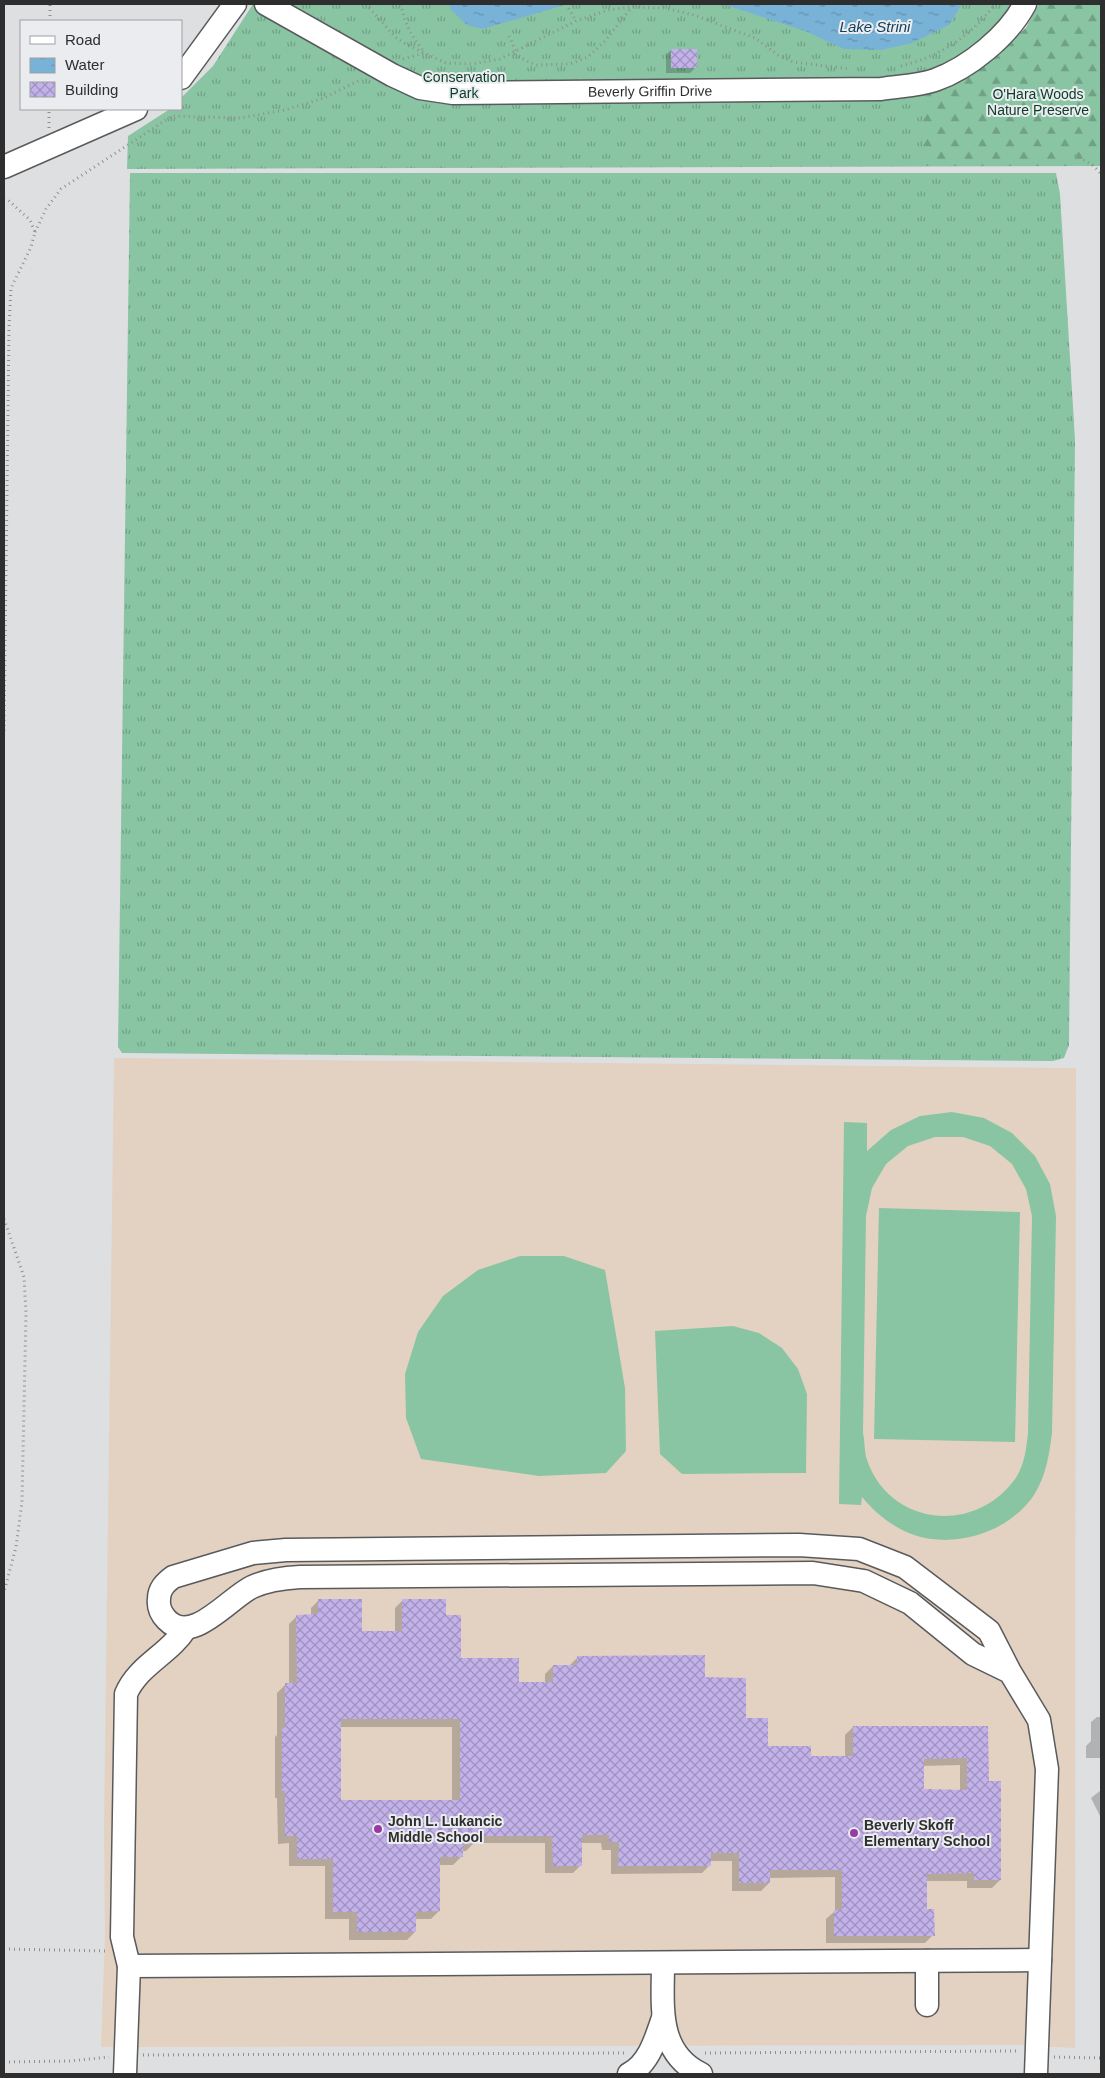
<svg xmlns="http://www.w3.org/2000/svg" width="1105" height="2078" viewBox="0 0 1105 2078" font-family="Arial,sans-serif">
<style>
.education{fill:#e3d2c1}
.grass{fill:url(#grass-tufts)}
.forest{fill:url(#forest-firs)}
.pitch{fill:#89c5a3;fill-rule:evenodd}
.water{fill:url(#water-ripples)}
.shadow{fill:#0003;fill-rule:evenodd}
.building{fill:url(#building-cross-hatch);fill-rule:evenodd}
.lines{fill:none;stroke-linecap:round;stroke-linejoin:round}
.minor-casing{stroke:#595a5c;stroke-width:25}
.path{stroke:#8e8f91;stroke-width:3;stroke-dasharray:1 4;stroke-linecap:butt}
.minor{stroke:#fff;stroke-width:22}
.poi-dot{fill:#963ba6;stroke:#ebecef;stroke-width:2}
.labels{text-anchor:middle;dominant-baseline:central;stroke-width:4;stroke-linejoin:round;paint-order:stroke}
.park-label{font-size:14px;fill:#093c26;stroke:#ebecef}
.street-label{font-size:14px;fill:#2e2e2f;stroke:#ebecef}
.poi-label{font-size:14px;font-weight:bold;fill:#2e2e2f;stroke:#ebecef;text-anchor:start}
.water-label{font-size:15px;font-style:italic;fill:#13415b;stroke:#ebecef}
</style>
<defs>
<pattern id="grass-tufts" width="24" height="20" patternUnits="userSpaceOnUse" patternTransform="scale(1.25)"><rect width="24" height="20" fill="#89c5a3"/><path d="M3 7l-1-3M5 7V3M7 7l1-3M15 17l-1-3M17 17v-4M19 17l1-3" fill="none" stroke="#70a085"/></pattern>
<pattern id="forest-firs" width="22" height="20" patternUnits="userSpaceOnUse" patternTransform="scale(1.25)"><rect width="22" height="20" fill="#89c5a3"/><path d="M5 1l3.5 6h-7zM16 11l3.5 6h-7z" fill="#70a085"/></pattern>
<pattern id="water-ripples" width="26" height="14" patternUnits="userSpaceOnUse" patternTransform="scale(1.25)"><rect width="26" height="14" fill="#79b2d7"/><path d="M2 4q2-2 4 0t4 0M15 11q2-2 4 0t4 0" fill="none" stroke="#6491af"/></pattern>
<pattern id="building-cross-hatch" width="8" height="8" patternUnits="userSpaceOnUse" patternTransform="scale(1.25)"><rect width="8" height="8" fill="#c3b2ea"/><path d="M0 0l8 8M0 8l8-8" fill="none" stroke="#9f91be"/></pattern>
</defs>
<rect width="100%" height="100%" fill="#dedfe1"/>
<polygon class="education" points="114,1058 1076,1068 1075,2048 1018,2045 101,2047 105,1936 104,1825"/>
<g class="grass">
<polygon points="253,4 1015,4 971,53 925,72 925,95 978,70 1026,28 1039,4 1101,4 1101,166 127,169 128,136 170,109 181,109 181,98 213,66"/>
<polygon points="130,173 1056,173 1060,194 1075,440 1069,1045 1064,1058 1053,1061 122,1053 118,1047"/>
</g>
<polygon class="forest" points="1039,4 1101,4 1101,166 923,166 925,96 978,70 1026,28"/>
<g class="pitch">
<path d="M952 1112 984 1118 1012 1133 1035 1156 1050 1184 1056 1216 1052 1433C1049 1456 1046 1476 1034 1495 1009 1532 956 1549 914 1535 894 1528 876 1514 862 1497L861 1505 839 1504 844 1122 867 1123V1151L891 1130 920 1116ZM935 1137H963L990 1146 1012 1164 1026 1189 1032 1216 1028 1433C1026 1451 1024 1469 1012 1483 970 1535 889 1524 867 1460 864 1451 865 1441 863 1433L866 1216 872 1188 886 1164 908 1146Z"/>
<polygon points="879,1208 1020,1212 1015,1442 874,1439"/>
<polygon points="520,1256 564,1256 605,1270 625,1388 626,1451 606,1473 539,1476 421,1459 406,1418 405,1374 418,1332 443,1296 478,1270"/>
<polygon points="733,1326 759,1333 782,1348 798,1369 807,1394 806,1473 682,1474 660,1454 655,1331"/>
</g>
<g class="water">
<polygon points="449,4 568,4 483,29 467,25 451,10"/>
<polygon points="723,4 962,4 949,25 912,43 881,50 844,49 805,31"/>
</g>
<g class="shadow">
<polygon points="671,50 695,68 690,73 666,73 666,55"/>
<path d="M319 1600 361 1633 395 1632V1608L403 1600 444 1616 459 1659 518 1683H545V1674L553 1666H569L577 1658 703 1679 745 1719 767 1747 810 1757H845V1735L853 1727H986L987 1782 1000 1880 992 1888H967V1881H925L926 1910 933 1935 925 1943H826V1919L835 1911V1877L769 1878V1883L761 1891H732V1861H710V1865L702 1873 611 1874V1850H602L601 1843H581V1865L573 1873H545V1843H474L466 1851H461V1857L453 1865H439V1911L431 1919H415V1932L407 1940H349V1919H325V1866H289V1843L278 1844 277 1798H275V1737L277 1735V1693L285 1685H289V1624L297 1616H311V1608ZM340 1727H452V1802H340ZM960 1765V1791L922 1790V1766Z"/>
<polygon points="1097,1717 1101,1717 1101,1758 1086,1758 1086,1746 1091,1741 1091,1722"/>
<polygon points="1101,1790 1101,1818 1091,1798"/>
</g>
<g class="building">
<rect x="671" y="49" width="26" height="19"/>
<path d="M318 1599H362V1631H402V1599H446V1615H461V1658H519V1682H553V1665H577V1656L705 1655V1677L746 1678V1718H768V1746H811V1756H853V1726H988L989 1781H1001V1880H974V1873L927 1874V1909H934L935 1936H834V1910H842V1870H770V1883H739V1853H711V1866H618L619 1842H609V1835H582V1866H553L552 1836H475V1844H463V1857H440V1911L416 1912V1932H357V1912H333V1859H297V1836H285V1791H282V1728H285V1683H297L296 1615 318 1614ZM341 1719H460V1800H341ZM967 1758V1790L924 1789V1759Z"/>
</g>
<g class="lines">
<g class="minor-casing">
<g id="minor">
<path id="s1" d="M266 4 392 75 420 88 453 93 881 89C898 86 918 86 935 80 969 68 1008 36 1025 4"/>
<polyline points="181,78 235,4"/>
<polyline points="4,167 136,109"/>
<path d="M1010 1672 973 1654 910 1603 864 1581 813 1573 300 1577C283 1578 267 1580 252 1587 229 1598 192 1646 167 1620 161 1614 158 1607 159 1599 159 1589 165 1583 173 1577L253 1553 286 1550 799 1545 859 1549 905 1567 989 1631 1010 1672 1039 1720 1047 1769 1036 2074"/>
<path d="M663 1963C663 2005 656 2052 701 2074"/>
<polyline points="129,1966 1040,1960"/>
<polyline points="927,2005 927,1961"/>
<path d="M125 2074 129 1966 122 1937 126 1694C138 1665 170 1654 186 1628"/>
<path d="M629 2074C649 2064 656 2038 663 2018"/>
</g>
</g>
<g class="path">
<polyline points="366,4 394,36 407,45 446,63 472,64 500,59 576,21 608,10 632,7 664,8 694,15 755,38 778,55 793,62 850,69"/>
<path d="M401 4C404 24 412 36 424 52"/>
<polyline points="566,4 576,21"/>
<polyline points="50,21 50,4"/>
<polyline points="509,36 516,52"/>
<polyline points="514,54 535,65 570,64 588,57 605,41 631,8"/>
<polyline points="403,59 424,53"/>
<path d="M901 66C941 56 970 37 995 4"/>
<polyline points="49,128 49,109"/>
<polyline points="1075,155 1094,166 1101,174"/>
<polyline points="4,199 8,200 30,220 35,232 31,247 11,288 9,328 4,732"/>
<polyline points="35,232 46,209 61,189 172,116 240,118 285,110 324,98 362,79"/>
<polyline points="4,1219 24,1277 26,1313 22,1502 16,1547 4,1592"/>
<polyline points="4,1949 108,1951"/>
<polyline points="705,2053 1019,2051"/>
<polyline points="143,2055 626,2053"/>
<polyline points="1054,2057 1101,2058"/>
<polyline points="4,2062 69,2061 109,2057"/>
</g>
<use href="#minor" class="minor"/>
</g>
<g class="poi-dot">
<circle cx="378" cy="1829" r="5"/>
<circle cx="854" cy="1833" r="5"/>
</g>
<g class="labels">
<g class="park-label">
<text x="464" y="77">Conservation<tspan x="464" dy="16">Park</tspan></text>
<text x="1038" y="94">O'Hara Woods<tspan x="1038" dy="16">Nature Preserve</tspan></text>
</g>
<g class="street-label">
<text stroke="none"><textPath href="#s1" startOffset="406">Beverly Griffin Drive</textPath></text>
</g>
<g class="poi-label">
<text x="388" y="1821">John L. Lukancic<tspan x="388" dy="16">Middle School</tspan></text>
<text x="864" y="1825">Beverly Skoff<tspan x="864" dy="16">Elementary School</tspan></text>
</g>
<g class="water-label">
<text x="875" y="26">Lake Strini</text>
</g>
</g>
<rect width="1105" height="2078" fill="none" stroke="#2e2e2f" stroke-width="10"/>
<rect x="20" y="20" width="162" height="90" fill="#ebecef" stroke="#9fa0a2"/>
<rect x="30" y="36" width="25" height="8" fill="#ffffff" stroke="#9fa0a2"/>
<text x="65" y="45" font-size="15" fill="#2e2e2f">Road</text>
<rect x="30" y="58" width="25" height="15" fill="url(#water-ripples)" stroke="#9fa0a2"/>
<text x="65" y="70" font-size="15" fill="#2e2e2f">Water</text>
<rect x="30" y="82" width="25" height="15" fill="url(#building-cross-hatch)" stroke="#9fa0a2"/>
<text x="65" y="95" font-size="15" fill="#2e2e2f">Building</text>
</svg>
